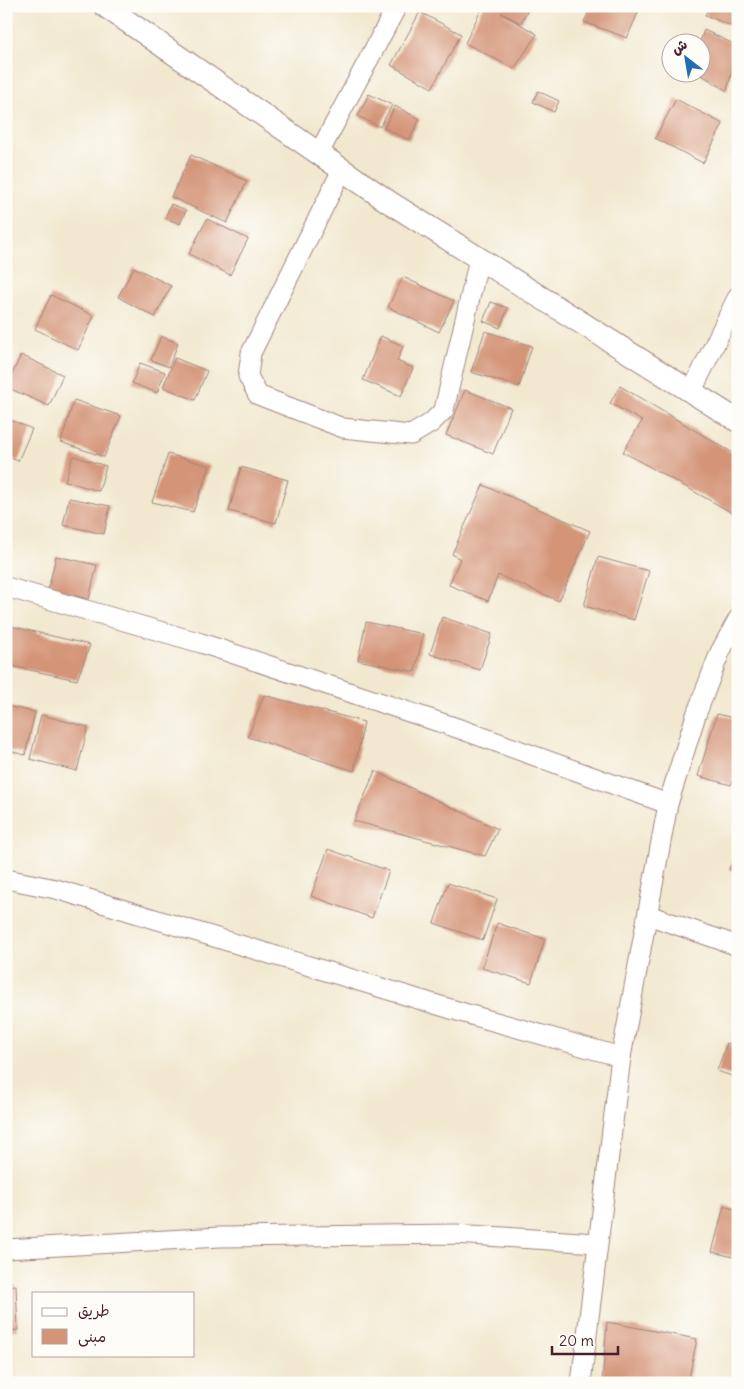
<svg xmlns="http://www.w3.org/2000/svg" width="744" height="1389" viewBox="0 0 744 1389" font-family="Delius,'Playpen Sans Arabic',sans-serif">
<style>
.building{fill:#d49478}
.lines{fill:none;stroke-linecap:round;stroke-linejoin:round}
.minor-casing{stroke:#9e847d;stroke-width:21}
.tertiary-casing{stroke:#9e847d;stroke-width:24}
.minor{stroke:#fff;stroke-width:19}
.tertiary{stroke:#fff;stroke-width:22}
</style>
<rect width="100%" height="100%" fill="#fdfcf7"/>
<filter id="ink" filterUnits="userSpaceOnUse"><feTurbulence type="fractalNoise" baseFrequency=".02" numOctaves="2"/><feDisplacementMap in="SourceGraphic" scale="10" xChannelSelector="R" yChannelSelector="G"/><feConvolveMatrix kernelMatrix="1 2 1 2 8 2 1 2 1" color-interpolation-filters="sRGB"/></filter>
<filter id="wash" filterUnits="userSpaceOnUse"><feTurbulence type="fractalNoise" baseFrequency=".0096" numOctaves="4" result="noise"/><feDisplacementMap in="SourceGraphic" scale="20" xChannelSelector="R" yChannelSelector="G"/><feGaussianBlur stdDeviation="1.12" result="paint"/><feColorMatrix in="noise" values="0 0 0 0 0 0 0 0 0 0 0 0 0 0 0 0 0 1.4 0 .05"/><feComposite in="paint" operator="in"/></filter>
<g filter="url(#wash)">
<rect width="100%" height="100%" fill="#f1e8cf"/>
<g id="blocks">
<g class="building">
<polygon points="483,6 530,6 521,23 501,13 537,34 514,69 465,43"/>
<polygon points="592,6 641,6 627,38 584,22"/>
<polygon points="710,6 738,6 738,29 705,15"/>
<polygon points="420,12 461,34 432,88 391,65"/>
<polygon points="704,30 738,46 727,91 697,72 702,72 700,42"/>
<polygon points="538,91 559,101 554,112 533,102"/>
<polygon points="369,94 392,105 380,127 358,116"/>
<polygon points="676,99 723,124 703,163 655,138"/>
<polygon points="395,106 420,119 409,140 384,128"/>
<polygon points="191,155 247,181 227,223 171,197"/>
<polygon points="171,204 186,210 180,224 165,218"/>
<polygon points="207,219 248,239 230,275 189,254"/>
<polygon points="134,267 171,286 155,317 118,297"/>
<polygon points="403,277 454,301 439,332 388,307"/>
<polygon points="51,295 94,316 78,350 35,329"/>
<polygon points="491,302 508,308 500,328 483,321"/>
<polygon points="485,331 532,346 519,387 471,372"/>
<polygon points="161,336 178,343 169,367 151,360"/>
<polygon points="381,336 403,346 397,361 413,368 401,396 363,380"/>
<polygon points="21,355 63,375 49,406 6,387"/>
<polygon points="175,358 207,371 195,400 163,387"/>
<polygon points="140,363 165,372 157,393 132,383"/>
<polygon points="620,386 738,456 738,516 623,452 642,421 610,403"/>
<polygon points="465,390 511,408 493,454 446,435"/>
<polygon points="74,400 121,416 104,457 61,442"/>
<polygon points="6,418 32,429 18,461 6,456"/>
<polygon points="168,454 210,466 193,512 152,502"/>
<polygon points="73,456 106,466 99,491 65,481"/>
<polygon points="241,467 288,480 276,523 229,511"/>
<polygon points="483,485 590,531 559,601 498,575 488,601 449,585 460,559 452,554"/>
<polygon points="69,498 110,506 104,534 63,525"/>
<polygon points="56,556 97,565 89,599 48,590"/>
<polygon points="598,557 649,571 634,620 584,606"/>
<polygon points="442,617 492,634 480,670 430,654"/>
<polygon points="366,622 423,634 415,672 358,660"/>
<polygon points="6,625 90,645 77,680 6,665"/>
<polygon points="264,695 364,722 354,771 248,737"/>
<polygon points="6,706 35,712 25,755 6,750"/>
<polygon points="717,714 738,719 738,767 731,785 698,776"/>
<polygon points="41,715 88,727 77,771 30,759"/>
<polygon points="375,771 498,829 485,856 354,821"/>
<polygon points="328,849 389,871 372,918 311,896"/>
<polygon points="738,852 738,874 729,869"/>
<polygon points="448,883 497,899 483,940 434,923"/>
<polygon points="497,923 545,939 531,983 482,968"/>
<polygon points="727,1043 738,1047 738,1078 717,1071"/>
<polygon points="724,1206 738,1210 738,1258 712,1252"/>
<polygon points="16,1285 18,1330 6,1331 6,1286"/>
<polygon points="607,1322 697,1339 688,1383 602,1383"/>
</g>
</g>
</g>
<g filter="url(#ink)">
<use href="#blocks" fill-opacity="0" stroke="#9e847d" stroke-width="1"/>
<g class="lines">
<g class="minor-casing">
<g id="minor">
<polyline points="319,153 397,6"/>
<polyline points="342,170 251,353 248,376 258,395 343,428 411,435 431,423 444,410 479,259"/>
<polyline points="691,393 738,296"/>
<polyline points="6,587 201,643 463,730 668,804"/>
<polyline points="6,879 56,889 464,1013 621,1057"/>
<polyline points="648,915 738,946"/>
<polyline points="6,1249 220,1237 455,1234 597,1243"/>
<polyline points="581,1383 621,1057 668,804 696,715 720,652 738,619"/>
</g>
</g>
<g class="tertiary-casing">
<polyline id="tertiary" points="105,6 389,202 738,421"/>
</g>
<use href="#minor" class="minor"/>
<use href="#tertiary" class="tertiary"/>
</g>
</g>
<rect width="744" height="1389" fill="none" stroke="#fdfcf7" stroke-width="25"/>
<rect x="32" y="1292" width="162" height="65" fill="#fdfcf7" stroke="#b5a4a5"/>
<rect x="42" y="1308" width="25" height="8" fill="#ffffff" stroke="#b5a4a5"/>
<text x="78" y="1316" font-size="15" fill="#4a1f2b">طريق</text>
<rect x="42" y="1329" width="25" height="15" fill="#d49478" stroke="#b5a4a5"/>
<text x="78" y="1342" font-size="15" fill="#4a1f2b">مبنى</text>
<g transform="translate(686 58) rotate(329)"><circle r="24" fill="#fdfcf7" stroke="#b5a4a5"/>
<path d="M0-4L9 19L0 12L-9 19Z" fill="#1f6fb2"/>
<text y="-8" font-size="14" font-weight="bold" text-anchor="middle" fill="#4a1f2b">ش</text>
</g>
<path d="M552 1346v8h66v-8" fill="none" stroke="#4a1f2b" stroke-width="2.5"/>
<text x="559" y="1346" font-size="15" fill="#4a1f2b" stroke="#fdfcf7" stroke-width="4" paint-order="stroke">20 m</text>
</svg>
